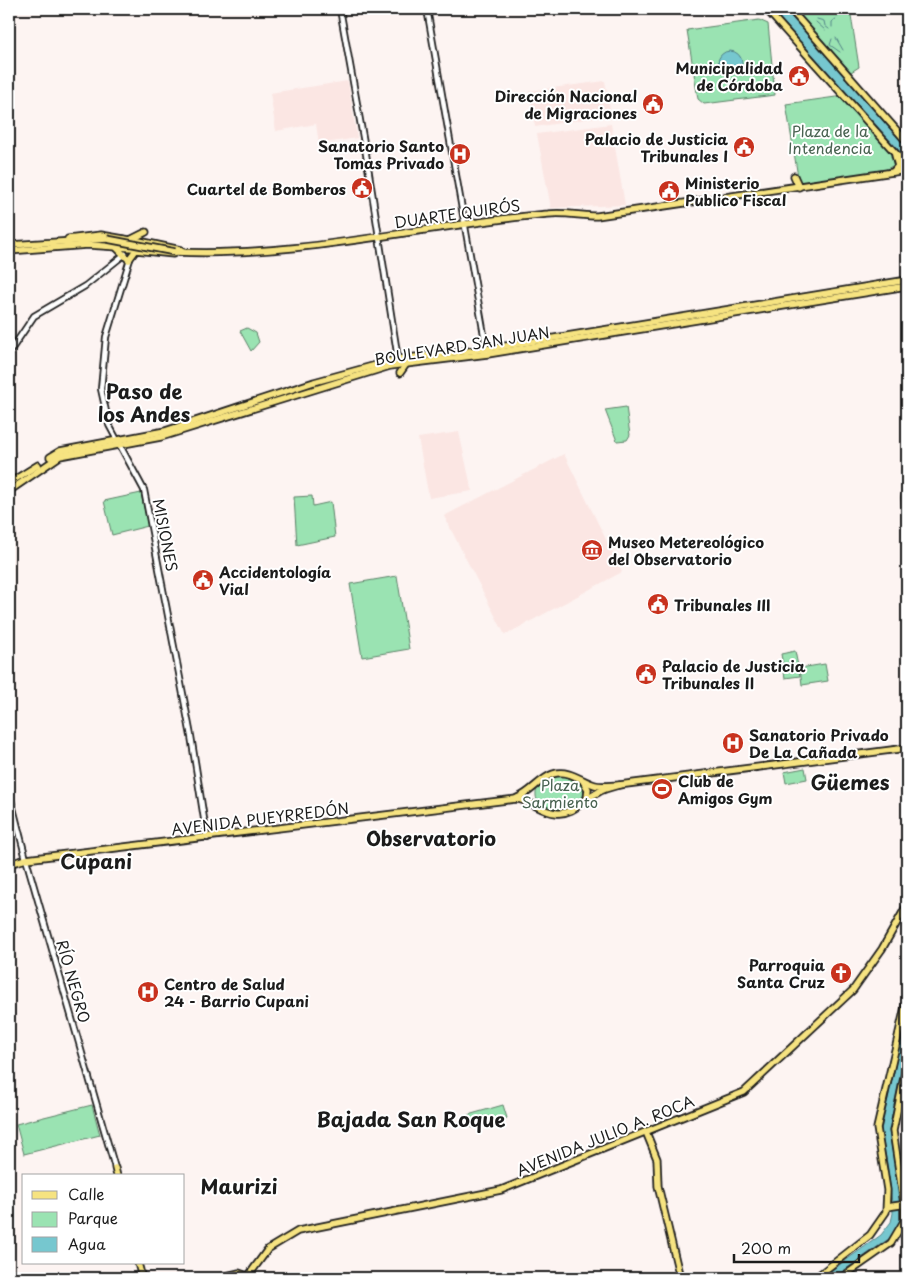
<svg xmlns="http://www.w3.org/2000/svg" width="916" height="1287" viewBox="0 0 916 1287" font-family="'Playpen Sans',sans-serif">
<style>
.built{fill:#fbe6e3}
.green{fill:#9ae3b2;stroke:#5b8067}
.water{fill:#76c7cf;stroke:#528387}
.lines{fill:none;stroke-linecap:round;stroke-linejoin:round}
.stream{stroke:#528387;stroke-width:1}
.minor-casing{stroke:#1c1c1c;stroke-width:8}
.major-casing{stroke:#1c1c1c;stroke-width:9}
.minor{stroke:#fff;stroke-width:4.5}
.major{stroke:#f6e381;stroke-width:5.5}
.major-bridge-casing{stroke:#1c1c1c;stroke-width:9;stroke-linecap:butt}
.major-bridge{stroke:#f6e381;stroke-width:5.5}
.labels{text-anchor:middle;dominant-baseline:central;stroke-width:4;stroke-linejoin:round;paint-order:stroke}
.poi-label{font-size:15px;font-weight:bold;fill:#1c1c1c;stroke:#fff;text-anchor:start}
.park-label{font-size:15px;fill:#486250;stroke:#fff}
.street-label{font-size:15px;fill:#1c1c1c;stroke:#fff}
.district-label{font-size:20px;font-weight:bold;fill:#1c1c1c;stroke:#fff}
</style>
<rect width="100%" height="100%" fill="#fdf4f2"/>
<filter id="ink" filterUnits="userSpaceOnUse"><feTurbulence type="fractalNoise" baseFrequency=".02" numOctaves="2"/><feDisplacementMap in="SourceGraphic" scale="10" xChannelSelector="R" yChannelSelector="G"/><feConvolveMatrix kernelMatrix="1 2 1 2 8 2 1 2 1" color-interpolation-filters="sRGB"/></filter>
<g filter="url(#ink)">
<g class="built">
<polygon points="348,81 357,138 319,144 316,124 276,131 270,93"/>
<polygon points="605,81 611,115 535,127 529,91"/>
<polygon points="611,124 625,205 551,208 537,134"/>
<polygon points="459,432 472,491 429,498 418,438"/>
<polygon points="564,454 622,572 505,635 444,516"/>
</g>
<g class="green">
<polygon points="815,9 850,9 859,67 851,72 801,16 802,11"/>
<polygon points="759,20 768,24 775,95 704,104 698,99 687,30"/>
<polygon points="843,96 892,154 896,164 883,171 799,183 786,104"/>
<polygon points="247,328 256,333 259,342 251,351 240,331"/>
<polygon points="626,407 630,435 627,440 617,441 605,410"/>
<polygon points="141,493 148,526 112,535 104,501"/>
<polygon points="312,496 313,506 331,502 335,537 297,545 294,497"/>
<polygon points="397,576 409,649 362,657 350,584"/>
<polygon points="795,651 800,676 785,678 781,654"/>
<polygon points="825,664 828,681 802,685 800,668"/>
<polygon points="805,768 807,779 786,783 784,772"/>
<path d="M557 776H568L580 781 584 793C579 815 528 816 537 788L548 779Z"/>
<polygon points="92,1105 100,1135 24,1154 16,1124"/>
<polygon points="503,1105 507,1118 472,1128 468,1115"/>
</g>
<g class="water">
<polygon points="771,9 784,9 907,145 907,159"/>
<circle cx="730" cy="63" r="12"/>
<polygon points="907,1012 907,1040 889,1131 902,1209 900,1221 890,1238 833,1278 821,1278 881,1235 891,1222 893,1213 889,1175 881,1130"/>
</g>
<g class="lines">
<g class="stream">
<polyline points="817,19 824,21 825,26 829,29"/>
<polyline points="816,22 825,30"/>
<polyline points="832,27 832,22 837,18"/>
<polyline points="836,38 843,50"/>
<polyline points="832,39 830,45 840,52"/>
</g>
<g class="minor-casing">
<g id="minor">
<polyline points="340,9 366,154 398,359"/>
<polyline points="427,9 487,352"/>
<polyline points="130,259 106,337 101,389 109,425 144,490 191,736 207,838"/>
<polyline points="9,353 34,316 85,286 125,254"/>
<polyline points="9,792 26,859 115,1168"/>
</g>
</g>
<g class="major-casing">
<g id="major">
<polyline points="766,9 907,166"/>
<polyline points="790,9 907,142"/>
<polyline points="893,172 898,166 895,155"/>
<polyline points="794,176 799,187"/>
<polyline points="68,239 101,235 130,240 146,232"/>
<polyline points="139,241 181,250"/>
<polyline points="9,245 107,239"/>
<polyline points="117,248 129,260"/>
<polyline points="9,251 88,245 133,248 132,243 124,239"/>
<path d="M175 252C300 258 424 225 548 214 565 212 581 216 597 216L907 170"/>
<polyline points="130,258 136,250 173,254"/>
<polyline points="400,373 407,363"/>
<polyline points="50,457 60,451 165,431 314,382 398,359 487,349 907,280"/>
<polyline points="9,483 38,465"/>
<polyline points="907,486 905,498 907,538"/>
<polyline points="9,491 60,456 161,437 390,366 488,354 907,286"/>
<polyline points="583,781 588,789 587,799"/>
<path d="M517 798C531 793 539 779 553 774 569 769 581 781 595 785 602 787 611 785 619 785L907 748"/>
<path d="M9 864 26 859 516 799C531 800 541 812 556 813 573 815 583 800 597 793 603 789 611 787 619 785"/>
<polyline points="646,1132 657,1159 658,1186 680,1278"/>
<polyline points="115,1168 117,1176"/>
<polyline points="887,1207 907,1204"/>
<polyline points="138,1263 142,1278"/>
<polyline points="218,1278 239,1273 248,1276"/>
<polyline points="247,1278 268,1249 298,1231 501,1190 744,1092 853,990 882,949 907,905"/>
<polyline points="815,1278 870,1235 886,1212 887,1190 877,1128 907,998"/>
<polyline points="841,1278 891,1243 904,1221 904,1204 893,1131 907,1063"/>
</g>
</g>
<use href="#minor" class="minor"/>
<use href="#major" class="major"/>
<g class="major-bridge-casing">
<polyline id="major-bridge" points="107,239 175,252"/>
</g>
<use href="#major-bridge" class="major-bridge"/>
</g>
</g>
<defs>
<g id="civic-disc" transform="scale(1.125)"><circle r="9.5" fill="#c8321e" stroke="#fff"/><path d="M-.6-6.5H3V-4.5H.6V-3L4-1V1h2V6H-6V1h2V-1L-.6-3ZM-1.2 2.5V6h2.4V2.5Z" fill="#fff"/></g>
<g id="hospital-disc" transform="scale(1.125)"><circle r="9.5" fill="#c8321e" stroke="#fff"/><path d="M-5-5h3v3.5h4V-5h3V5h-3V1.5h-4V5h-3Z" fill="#fff"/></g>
<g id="museum-disc" transform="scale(1.125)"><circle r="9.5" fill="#c8321e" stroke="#fff"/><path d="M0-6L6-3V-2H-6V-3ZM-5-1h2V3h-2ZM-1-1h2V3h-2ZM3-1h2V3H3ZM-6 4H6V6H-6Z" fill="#fff"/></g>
<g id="stadium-disc" transform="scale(1.125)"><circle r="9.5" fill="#c8321e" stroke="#fff"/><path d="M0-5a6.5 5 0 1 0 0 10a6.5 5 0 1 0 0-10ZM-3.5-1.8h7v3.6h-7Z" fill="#fff"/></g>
<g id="church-disc" transform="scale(1.125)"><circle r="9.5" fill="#c8321e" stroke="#fff"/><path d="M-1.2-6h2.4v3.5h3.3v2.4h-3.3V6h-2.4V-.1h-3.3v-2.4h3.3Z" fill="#fff"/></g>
</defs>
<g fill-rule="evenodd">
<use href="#civic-disc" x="799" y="76"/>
<use href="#civic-disc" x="653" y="104"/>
<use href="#civic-disc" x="744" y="147"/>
<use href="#hospital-disc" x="460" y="154"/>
<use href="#civic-disc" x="362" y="188"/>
<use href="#civic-disc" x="669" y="191"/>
<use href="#museum-disc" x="592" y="550"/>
<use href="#civic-disc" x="203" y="580"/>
<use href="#civic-disc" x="658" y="604"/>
<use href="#civic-disc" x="646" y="674"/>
<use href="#hospital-disc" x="733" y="743"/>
<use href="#stadium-disc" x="662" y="789"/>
<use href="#church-disc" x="841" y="973"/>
<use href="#hospital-disc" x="148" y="992"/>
</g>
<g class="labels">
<g class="poi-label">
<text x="783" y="67" text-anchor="end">Municipalidad<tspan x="783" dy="17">de Córdoba</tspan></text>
<text x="637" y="95" text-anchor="end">Dirección Nacional<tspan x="637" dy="17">de Migraciones</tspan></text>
<text x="728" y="138" text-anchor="end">Palacio de Justicia<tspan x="728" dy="17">Tribunales I</tspan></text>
<text x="444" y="145" text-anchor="end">Sanatorio Santo<tspan x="444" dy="17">Tomas Privado</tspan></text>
<text x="685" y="182">Ministerio<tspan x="685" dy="17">Publico Fiscal</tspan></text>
<text x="346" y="188" text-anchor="end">Cuartel de Bomberos</text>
<text x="608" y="541">Museo Metereológico<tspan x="608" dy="17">del Observatorio</tspan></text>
<text x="219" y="571">Accidentología<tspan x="219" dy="17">Vial</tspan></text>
<text x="674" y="604">Tribunales III</text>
<text x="662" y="665">Palacio de Justicia<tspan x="662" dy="17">Tribunales II</tspan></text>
<text x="749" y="734">Sanatorio Privado<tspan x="749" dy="17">De La Cañada</tspan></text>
<text x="678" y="780">Club de<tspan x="678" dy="17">Amigos Gym</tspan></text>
<text x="825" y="964" text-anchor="end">Parroquia<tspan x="825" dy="17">Santa Cruz</tspan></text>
<text x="164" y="983">Centro de Salud<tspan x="164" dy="17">24 - Barrio Cupani</tspan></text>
</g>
<g class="park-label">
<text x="830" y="130">Plaza de la<tspan x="830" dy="17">Intendencia</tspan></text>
<text x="560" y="784">Plaza<tspan x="560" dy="17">Sarmiento</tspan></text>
</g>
<g class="street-label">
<text transform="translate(457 213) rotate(-8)">DUARTE QUIRÓS</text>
<text transform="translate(462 345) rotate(-9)">BOULEVARD SAN JUAN</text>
<text transform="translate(166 535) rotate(79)">MISIONES</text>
<text transform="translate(260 818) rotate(-7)">AVENIDA PUEYRREDÓN</text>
<text transform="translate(74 981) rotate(74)">RÍO NEGRO</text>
<text transform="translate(605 1135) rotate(-22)">AVENIDA JULIO A. ROCA</text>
</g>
<g class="district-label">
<text x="144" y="391">Paso de<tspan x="144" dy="23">los Andes</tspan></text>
<text x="850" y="782">Güemes</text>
<text x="431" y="838">Observatorio</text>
<text x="96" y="861">Cupani</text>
<text x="411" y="1119">Bajada San Roque</text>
<text x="239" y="1186">Maurizi</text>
</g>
</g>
<rect width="916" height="1287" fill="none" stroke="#fff" stroke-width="30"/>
<rect x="15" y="15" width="886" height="1257" fill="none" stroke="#1c1c1c" stroke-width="2" filter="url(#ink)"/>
<rect x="22" y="1174" width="162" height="90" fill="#ffffff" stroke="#a4a4a4"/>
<rect x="32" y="1191" width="25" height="8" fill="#f6e381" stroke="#a4a4a4"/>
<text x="68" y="1200" font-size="15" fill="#1c1c1c">Calle</text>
<rect x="32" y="1212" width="25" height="15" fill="#9ae3b2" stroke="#a4a4a4"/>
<text x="68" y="1224" font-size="15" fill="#1c1c1c">Parque</text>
<rect x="32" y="1237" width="25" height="15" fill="#76c7cf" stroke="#a4a4a4"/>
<text x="68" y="1250" font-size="15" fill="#1c1c1c">Agua</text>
<path d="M734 1254v8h125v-8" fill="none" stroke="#1c1c1c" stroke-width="2.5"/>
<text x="741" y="1254" font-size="15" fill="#1c1c1c" stroke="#ffffff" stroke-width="4" paint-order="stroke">200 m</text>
</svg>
